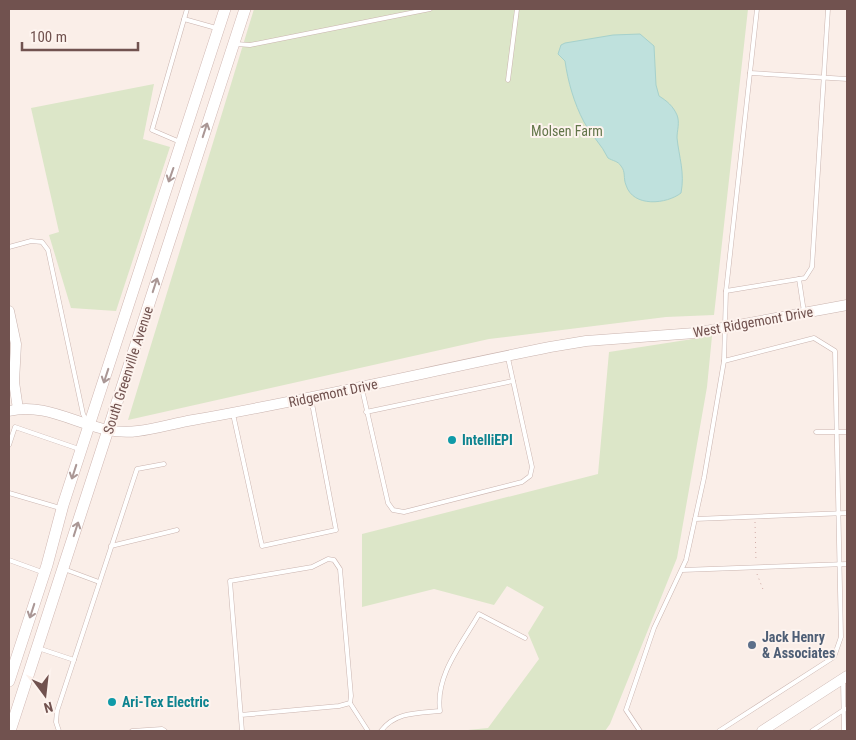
<svg xmlns="http://www.w3.org/2000/svg" width="856" height="740" viewBox="0 0 856 740" font-family="'Roboto Condensed',sans-serif">
<style>
.green{fill:#dce6c8}
.water{fill:#bfe1dd;stroke:#a6d1cc}
.lines{fill:none;stroke-linecap:round;stroke-linejoin:round}
.service-casing{stroke:#cab4af;stroke-width:5}
.tertiary-casing{stroke:#cab4af;stroke-width:11}
.secondary-casing{stroke:#cfb5b0;stroke-width:12}
.path{stroke:#d1aba6;stroke-width:1;stroke-dasharray:1 4;stroke-linecap:butt}
.service{stroke:#fff;stroke-width:4}
.tertiary{stroke:#fff;stroke-width:10}
.secondary{stroke:#fff;stroke-width:11}
.oneway{stroke:#aa9795}
.culture-dot{fill:#0f9aa8;stroke:#fdf3ee;stroke-width:2}
.service-dot{fill:#5c6f8a;stroke:#fdf3ee;stroke-width:2}
.labels{text-anchor:middle;dominant-baseline:central;stroke-width:4;stroke-linejoin:round;paint-order:stroke}
.park-label{font-size:14px;fill:#627549;stroke:#fdf3ee}
.street-label{font-size:14px;fill:#71524f;stroke:#fdf3ee}
.culture-label{font-size:14px;font-weight:bold;fill:#0d838f;stroke:#fdf3ee;text-anchor:start}
.service-label{font-size:14px;font-weight:bold;fill:#4e5e75;stroke:#fdf3ee;text-anchor:start}
</style>
<rect width="100%" height="100%" fill="#faeee8"/>
<g class="green">
<polygon points="254,9 748,9 714,315 666,317 489,339 128,420"/>
<polygon points="154,84 143,139 170,147 116,311 71,308 49,235 59,232 31,108"/>
<polygon points="712,336 707,387 677,558 610,724 605,731 458,731 488,728 539,659 528,633 544,607 507,586 494,605 434,589 362,607 362,534 598,474 609,352"/>
</g>
<path class="water" d="M640 34 654 46 656 85 659 96C667 101 673 106 677 115 680 123 677 130 677 138 679 157 685 173 681 193 667 204 633 208 626 185 623 178 626 172 621 166 618 161 613 161 608 158 602 145 591 135 584 122 574 103 568 82 565 61L558 54 561 45 565 43 613 35Z"/>
<g class="lines">
<g class="service-casing">
<g id="service">
<polyline points="184,19 216,28"/>
<polyline points="236,44 250,45 430,9"/>
<polyline points="750,73 847,79"/>
<polyline points="508,80 517,9"/>
<polyline points="180,142 152,130 187,9"/>
<polyline points="9,247 31,241 42,242 48,250 83,414 87,422"/>
<polyline points="799,279 804,312"/>
<polyline points="726,291 805,278 812,267 828,9"/>
<polyline points="362,389 388,503 393,510 404,512 522,482 530,476 532,467 508,358"/>
<polyline points="366,412 513,381"/>
<polyline points="233,414 262,546 336,530 311,398"/>
<polyline points="816,432 847,432"/>
<polyline points="9,445 15,427 79,449"/>
<polyline points="9,493 60,508"/>
<polyline points="695,519 847,513"/>
<polyline points="111,546 177,530"/>
<polyline points="9,560 42,572"/>
<polyline points="64,569 99,582"/>
<polyline points="682,570 847,564"/>
<polyline points="38,648 74,660"/>
<polyline points="843,681 844,731"/>
<polyline points="350,703 368,731"/>
<polyline points="241,715 339,706 350,703 351,696 340,569 334,560 328,559 312,567 230,581 242,731"/>
<polyline points="59,731 56,722 57,711 137,469 164,464"/>
<polyline points="132,731 162,729 165,731"/>
<path d="M381 731C395 712 417 713 440 711 435 675 462 644 479 614L525 638"/>
<polyline points="640,731 626,710 654,628 686,560 704,478 724,361 726,291 757,9"/>
<polyline points="719,731 834,657 841,637 835,351 814,338 724,361"/>
<polyline points="812,731 845,709"/>
</g>
</g>
<g class="tertiary-casing">
<g id="tertiary">
<polyline points="9,311 16,344 14,382 18,409"/>
<path d="M9 411C54 400 92 438 138 431 156 429 175 423 193 420 313 399 431 371 550 347L586 341 695 333 847 305"/>
<polyline points="762,731 847,676"/>
</g>
</g>
<g class="secondary-casing">
<g id="secondary">
<polyline points="9,681 47,565 63,505 225,9"/>
<polyline points="10,731 245,9"/>
</g>
</g>
<g class="path">
<polyline points="755,522 756,562"/>
<polyline points="757,574 764,592"/>
</g>
<use href="#service" class="service"/>
<use href="#tertiary" class="tertiary"/>
<use href="#secondary" class="secondary"/>
</g>
<defs><path id="oneway-shaft" d="M-6 0H5M1.5-3L5.5 0L1.5 3" fill="none" stroke-width="1.6" stroke-linecap="round" stroke-linejoin="round" transform="scale(1.25)"/></defs>
<g class="oneway">
<use href="#oneway-shaft" transform="translate(205 130) rotate(-72)"/>
<use href="#oneway-shaft" transform="translate(171 175) rotate(109)"/>
<use href="#oneway-shaft" transform="translate(155 285) rotate(-72)"/>
<use href="#oneway-shaft" transform="translate(106 376) rotate(108)"/>
<use href="#oneway-shaft" transform="translate(74 472) rotate(108)"/>
<use href="#oneway-shaft" transform="translate(76 529) rotate(-72)"/>
<use href="#oneway-shaft" transform="translate(32 611) rotate(108)"/>
</g>
<g class="culture-dot">
<circle cx="452" cy="440" r="5"/>
<circle cx="112" cy="702" r="5"/>
</g>
<circle class="service-dot" cx="752" cy="645" r="5"/>
<g class="labels">
<g class="park-label">
<text x="567" y="131">Molsen Farm</text>
</g>
<g class="street-label">
<text transform="translate(753 322) rotate(-10)">West Ridgemont Drive</text>
<text transform="translate(128 370) rotate(-72)">South Greenville Avenue</text>
<text transform="translate(333 393) rotate(-12)">Ridgemont Drive</text>
</g>
<g class="culture-label">
<text x="462" y="440">IntelliEPI</text>
<text x="122" y="702">Ari-Tex Electric</text>
</g>
<g class="service-label">
<text x="762" y="637">Jack Henry<tspan x="762" dy="16">&amp; Associates</tspan></text>
</g>
</g>
<rect width="856" height="740" fill="none" stroke="#71524f" stroke-width="20"/>
<g transform="translate(45 695) rotate(165)" stroke="#fdf3ee" stroke-width="4" paint-order="stroke">
<path d="M0-4L9 19L0 12L-9 19Z" fill="#71524f"/>
<text y="-8" font-size="14" font-weight="bold" text-anchor="middle" fill="#71524f">N</text>
</g>
<path d="M22 42v8h116v-8" fill="none" stroke="#71524f" stroke-width="2.5"/>
<text x="30" y="42" font-size="15" fill="#71524f" stroke="#fdf3ee" stroke-width="4" paint-order="stroke">100 m</text>
</svg>
